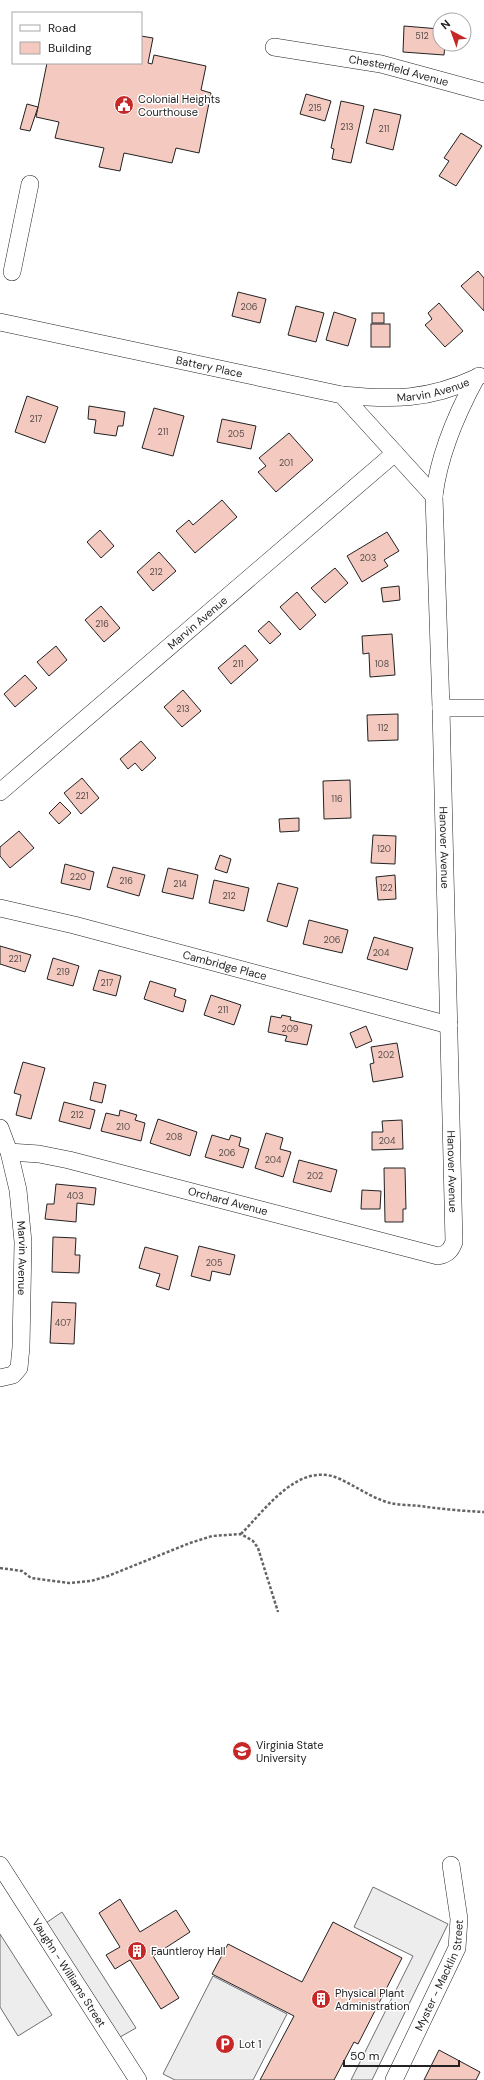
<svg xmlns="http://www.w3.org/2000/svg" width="484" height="2080" viewBox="0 0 484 2080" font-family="'DM Sans',sans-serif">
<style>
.parking{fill:#ededed;stroke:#6f6f6f}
.building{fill:#f3c9c0;stroke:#222}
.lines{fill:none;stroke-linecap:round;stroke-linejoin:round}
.minor-casing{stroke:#222;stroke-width:18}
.path{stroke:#646464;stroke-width:2.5;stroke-dasharray:3 2;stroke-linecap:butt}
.minor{stroke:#fff;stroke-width:17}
.labels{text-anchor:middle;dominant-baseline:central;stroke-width:3;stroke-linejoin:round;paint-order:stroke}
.number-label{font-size:9px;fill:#564c4a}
.street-label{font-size:11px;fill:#222;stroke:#fff}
.poi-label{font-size:11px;fill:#222;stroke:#fff;text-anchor:start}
</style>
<rect width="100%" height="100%" fill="#fff"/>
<g class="parking">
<polygon points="373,1887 448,1924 372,2080 351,2080 413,1956 354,1927"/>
<polygon points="62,1912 136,2028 113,2041 40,1927"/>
<polygon points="0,1934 52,2015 18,2036 0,2007"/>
<polygon points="213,1976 287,2014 253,2080 175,2080 163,2074"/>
</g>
<g class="building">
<polygon points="404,26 440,29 440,44 445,44 444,55 403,52"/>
<polygon points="141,36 153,38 148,63 152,64 154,55 206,66 201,90 211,93 199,153 176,148 172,163 124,153 120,171 99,167 104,148 55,138 59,122 36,117 47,63 141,63"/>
<polygon points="306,94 331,101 325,121 300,114"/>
<polygon points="341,101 364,106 351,163 332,159 334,149 331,148"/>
<polygon points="27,104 38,107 30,131 20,129"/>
<polygon points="374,109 401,115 393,150 366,143"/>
<polygon points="461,133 482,146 456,186 439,176 449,161 444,158"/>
<polygon points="478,271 484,278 484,311 461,286"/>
<polygon points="238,292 266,299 260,323 232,316"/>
<polygon points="439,303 463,331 445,347 425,325 432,319 428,313"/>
<polygon points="296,306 324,313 316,342 288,335"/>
<polygon points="334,312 356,319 348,346 326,340"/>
<rect x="372" y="313" width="12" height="10"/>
<rect x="371" y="324" width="19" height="23"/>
<polygon points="27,396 58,407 45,443 15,432"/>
<polygon points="89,406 125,412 123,426 118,426 116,436 94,433 96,420 88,419"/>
<polygon points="154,408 184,416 173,456 142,448"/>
<polygon points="222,419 256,426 251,449 217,442"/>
<polygon points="289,433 313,460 276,492 258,472 266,466 259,458"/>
<polygon points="222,500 237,517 195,553 176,531 189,520 193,525"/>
<polygon points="100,530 114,546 101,558 87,542"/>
<polygon points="387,532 399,551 384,560 388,566 362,582 347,556"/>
<polygon points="159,552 176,571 153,591 137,572"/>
<polygon points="335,568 348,583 325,603 311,588"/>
<polygon points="399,586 400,600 383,602 381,588"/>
<polygon points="297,592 316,615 300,630 280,607"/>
<polygon points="101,606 120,628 104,642 85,620"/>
<polygon points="269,621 281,634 270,644 258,631"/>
<polygon points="392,634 395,675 370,677 369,653 363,654 362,636"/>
<polygon points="245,645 258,660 231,684 218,668"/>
<polygon points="56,646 67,660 49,676 37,662"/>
<polygon points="25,675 37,688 15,707 4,694"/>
<polygon points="183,690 201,711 182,727 164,707"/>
<polygon points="398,714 398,740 368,741 367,715"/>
<polygon points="141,741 156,758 142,771 135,763 128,769 120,759"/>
<polygon points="82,778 99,798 81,814 64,793"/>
<polygon points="350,780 351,818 324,819 323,781"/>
<polygon points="60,802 71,813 59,824 49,813"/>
<polygon points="299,818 299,831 280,832 279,819"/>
<polygon points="19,831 34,848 10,868 0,856 0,847"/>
<polygon points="373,835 396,836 395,864 371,863"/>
<polygon points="220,855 231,859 227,873 215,869"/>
<polygon points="65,864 94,872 90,890 61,883"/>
<polygon points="113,867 145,875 139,896 107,887"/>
<polygon points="168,868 198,875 193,899 162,892"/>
<polygon points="395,875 396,899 378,900 376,877"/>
<polygon points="214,880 249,888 244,911 209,903"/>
<polygon points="278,883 298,888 287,927 267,921"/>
<polygon points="309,920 348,930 342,953 303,944"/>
<polygon points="374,937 413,948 407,970 367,959"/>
<polygon points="0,946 31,955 25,972 0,964"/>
<polygon points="53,958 79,966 73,986 47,979"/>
<polygon points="99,970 121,976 116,996 93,990"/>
<polygon points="150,981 176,989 174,996 186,1000 183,1012 144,999"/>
<polygon points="211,995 241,1005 234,1025 204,1015"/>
<polygon points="282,1015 291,1017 290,1020 312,1025 307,1045 285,1041 287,1036 268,1032 271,1016 281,1018"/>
<polygon points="366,1026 372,1041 356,1048 350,1033"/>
<polygon points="397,1043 403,1077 373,1082 370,1064 374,1063 371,1047"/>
<polygon points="23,1062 45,1068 31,1119 16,1115 21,1095 14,1093"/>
<polygon points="94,1082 106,1085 102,1103 90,1100"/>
<polygon points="64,1102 95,1110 90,1129 59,1121"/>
<polygon points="120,1110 137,1115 135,1120 145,1123 141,1141 101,1131 106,1113 119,1116"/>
<polygon points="158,1119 197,1132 190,1156 150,1143"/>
<polygon points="402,1120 403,1149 372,1150 372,1132 383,1132 382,1121"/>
<polygon points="266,1133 283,1138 280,1149 291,1152 283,1177 255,1168"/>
<polygon points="212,1135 229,1140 231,1135 241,1138 239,1146 249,1149 243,1168 205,1157"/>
<polygon points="299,1160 337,1170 331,1192 293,1182"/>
<polygon points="384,1168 405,1168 406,1209 403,1209 403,1222 385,1222"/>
<polygon points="56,1184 96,1188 94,1205 77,1203 76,1222 45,1219 47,1204 54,1204"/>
<polygon points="362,1190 381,1191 380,1209 361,1209"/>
<polygon points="53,1237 76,1238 75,1255 80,1255 79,1273 52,1272"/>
<polygon points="199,1246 235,1255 230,1275 212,1271 210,1281 191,1276"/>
<polygon points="145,1247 178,1256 169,1290 156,1286 160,1274 139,1268"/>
<polygon points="52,1302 76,1303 74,1344 50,1343"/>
<polygon points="120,1899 140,1932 176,1910 190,1932 153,1956 179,1998 161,2009 130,1960 115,1969 106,1955 120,1947 99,1913"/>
<polygon points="333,1922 402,1958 358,2044 354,2042 334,2080 260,2080 294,2016 212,1974 228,1944 302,1982"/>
<polygon points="439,2050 480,2072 476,2080 424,2080"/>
</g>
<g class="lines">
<g class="minor-casing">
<g id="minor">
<path id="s1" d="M274 47 381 64 484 92"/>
<polyline points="12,272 30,184"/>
<path id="s2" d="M0 322 342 395 434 496 441 708 454 1242C451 1250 448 1254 438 1256L69 1160 39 1154 9 1152"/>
<path id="s3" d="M342 395C393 400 428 400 476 378"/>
<path d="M434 496C439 454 456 415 476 378L479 376"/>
<polyline points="441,708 484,708"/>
<path id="s4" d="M0 792 395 453"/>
<path id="s5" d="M0 908 74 925 449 1025"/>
<path id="s6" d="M0 1128 9 1152 18 1190 23 1242 21 1347 19 1368 13 1375 0 1378"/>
<path id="s7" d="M0 1865 138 2080"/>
<path id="s8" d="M394 2080 457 1948 459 1919 451 1865"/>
</g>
</g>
<g class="path">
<path d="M241 1534C266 1509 299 1460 340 1479 357 1487 372 1498 390 1503 399 1505 410 1505 420 1506 441 1509 463 1511 484 1512"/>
<polyline points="0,1568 22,1571 31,1578 69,1583 91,1581 108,1576 190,1543 212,1536 241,1534 253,1541 258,1548 278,1612"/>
</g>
<use href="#minor" class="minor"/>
</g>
<defs>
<g id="civic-disc" transform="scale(1)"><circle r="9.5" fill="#c62828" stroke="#fff"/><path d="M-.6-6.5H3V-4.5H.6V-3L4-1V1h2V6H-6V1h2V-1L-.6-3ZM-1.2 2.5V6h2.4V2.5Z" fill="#fff"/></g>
<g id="university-disc" transform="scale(1)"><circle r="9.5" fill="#c62828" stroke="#fff"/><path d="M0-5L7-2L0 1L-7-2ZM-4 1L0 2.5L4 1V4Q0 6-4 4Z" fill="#fff"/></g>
<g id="building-disc" transform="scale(1)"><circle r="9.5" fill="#c62828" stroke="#fff"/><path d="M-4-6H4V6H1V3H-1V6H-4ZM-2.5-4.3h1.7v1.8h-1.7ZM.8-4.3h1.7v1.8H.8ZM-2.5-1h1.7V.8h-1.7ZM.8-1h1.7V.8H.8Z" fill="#fff"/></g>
<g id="parking-disc" transform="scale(1)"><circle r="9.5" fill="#c62828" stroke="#fff"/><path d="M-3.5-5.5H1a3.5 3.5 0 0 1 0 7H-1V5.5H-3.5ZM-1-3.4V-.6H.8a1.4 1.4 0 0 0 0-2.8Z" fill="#fff"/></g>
</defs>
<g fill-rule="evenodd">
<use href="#civic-disc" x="124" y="105"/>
<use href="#university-disc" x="242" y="1751"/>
<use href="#building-disc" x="137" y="1951"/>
<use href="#building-disc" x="321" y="1999"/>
<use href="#parking-disc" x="225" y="2044"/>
</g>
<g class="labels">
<g class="number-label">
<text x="422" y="36">512</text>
<text x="315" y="108">215</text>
<text x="347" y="127">213</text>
<text x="384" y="129">211</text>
<text x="249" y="307">206</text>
<text x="36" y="419">217</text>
<text x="163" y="432">211</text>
<text x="236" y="434">205</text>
<text x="286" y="463">201</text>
<text x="368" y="558">203</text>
<text x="156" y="572">212</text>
<text x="102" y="624">216</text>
<text x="238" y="664">211</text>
<text x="382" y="664">108</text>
<text x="183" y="709">213</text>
<text x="383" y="728">112</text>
<text x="82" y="796">221</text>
<text x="337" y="799">116</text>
<text x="384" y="849">120</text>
<text x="78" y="877">220</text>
<text x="126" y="881">216</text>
<text x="180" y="884">214</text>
<text x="386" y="888">122</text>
<text x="229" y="896">212</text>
<text x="332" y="940">206</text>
<text x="381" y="953">204</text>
<text x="15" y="959">221</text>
<text x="63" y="972">219</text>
<text x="107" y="983">217</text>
<text x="223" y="1010">211</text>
<text x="290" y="1029">209</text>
<text x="386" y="1055">202</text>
<text x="77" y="1115">212</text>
<text x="123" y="1127">210</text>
<text x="174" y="1137">208</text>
<text x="387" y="1141">204</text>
<text x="227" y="1153">206</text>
<text x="273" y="1160">204</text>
<text x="315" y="1176">202</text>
<text x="75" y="1196">403</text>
<text x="214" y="1263">205</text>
<text x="63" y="1323">407</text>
</g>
<g class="street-label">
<text stroke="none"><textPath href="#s1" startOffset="127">Chesterfield Avenue</textPath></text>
<text stroke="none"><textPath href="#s2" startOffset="214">Battery Place</textPath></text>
<text stroke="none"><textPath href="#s3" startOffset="92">Marvin Avenue</textPath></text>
<text stroke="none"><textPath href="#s4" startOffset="260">Marvin Avenue</textPath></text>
<text stroke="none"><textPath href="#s2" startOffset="838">Hanover Avenue</textPath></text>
<text stroke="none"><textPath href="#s5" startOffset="232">Cambridge Place</textPath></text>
<text stroke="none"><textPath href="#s2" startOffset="1162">Hanover Avenue</textPath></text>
<text transform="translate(228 1201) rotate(15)">Orchard Avenue</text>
<text stroke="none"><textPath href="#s6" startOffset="133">Marvin Avenue</textPath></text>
<text stroke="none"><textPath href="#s7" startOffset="128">Vaughn - Williams Street</textPath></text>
<text stroke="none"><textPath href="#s8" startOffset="115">Myster - Macklin Street</textPath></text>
</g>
<g class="poi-label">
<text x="138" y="99">Colonial Heights<tspan x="138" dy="13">Courthouse</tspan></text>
<text x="256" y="1745">Virginia State<tspan x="256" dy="13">University</tspan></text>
<text x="151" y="1951">Fauntleroy Hall</text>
<text x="335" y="1993">Physical Plant<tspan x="335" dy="13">Administration</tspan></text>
<text x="239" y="2044">Lot 1</text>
</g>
</g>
<rect x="12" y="12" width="130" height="52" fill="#ffffff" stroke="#a7a7a7"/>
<rect x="20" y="25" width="20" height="6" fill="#ffffff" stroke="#a7a7a7"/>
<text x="48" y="32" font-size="12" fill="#222222">Road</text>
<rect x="20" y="42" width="20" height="12" fill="#f3c9c0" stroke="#a7a7a7"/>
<text x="48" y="52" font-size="12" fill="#222222">Building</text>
<g transform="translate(452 32) rotate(319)"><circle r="19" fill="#ffffff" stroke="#a7a7a7"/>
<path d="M0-3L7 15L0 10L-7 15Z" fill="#c62828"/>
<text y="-6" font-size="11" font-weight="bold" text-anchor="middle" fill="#222222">N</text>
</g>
<path d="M344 2060v6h115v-6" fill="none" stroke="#222222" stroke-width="2"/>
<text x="350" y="2060" font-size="12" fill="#222222" stroke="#ffffff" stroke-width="3" paint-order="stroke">50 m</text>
</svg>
